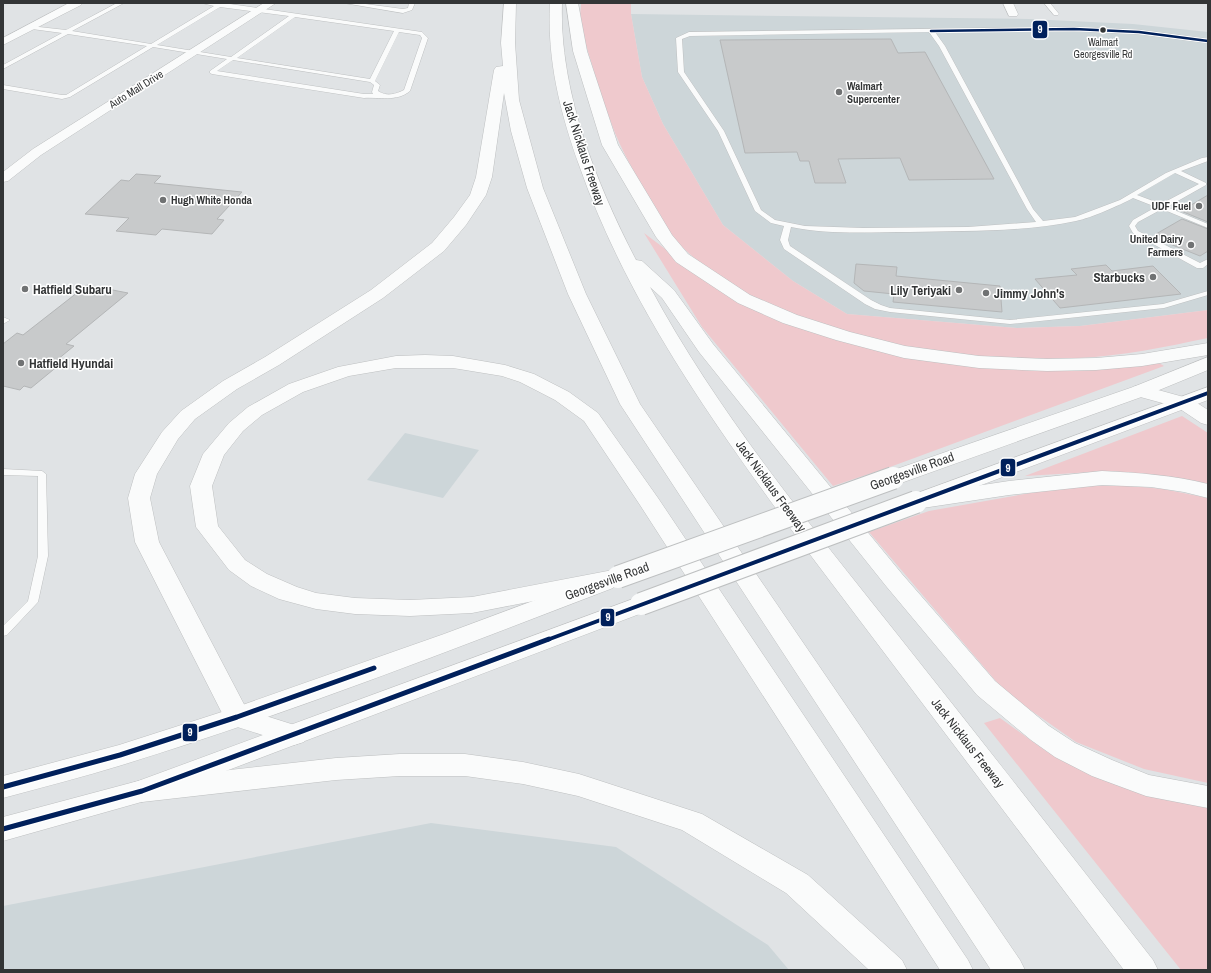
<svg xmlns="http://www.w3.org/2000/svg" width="1211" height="973" viewBox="0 0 1211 973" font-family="'Archivo Narrow',sans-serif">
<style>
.built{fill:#cdd6d9}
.green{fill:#efc9cd}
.building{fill:#c8cacb;stroke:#b4b6b7}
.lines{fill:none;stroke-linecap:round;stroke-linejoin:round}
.service-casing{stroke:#bec0c1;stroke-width:1}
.minor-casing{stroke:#bec0c1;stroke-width:1}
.secondary-casing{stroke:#bec0c1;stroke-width:1}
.motorway-casing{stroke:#bec0c1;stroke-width:1}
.service{fill:#fafbfb;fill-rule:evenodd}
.minor{fill:#fafbfb;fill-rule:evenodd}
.secondary{fill:#fafbfb;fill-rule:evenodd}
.motorway{fill:#fafbfb;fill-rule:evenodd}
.secondary-bridge-casing{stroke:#bec0c1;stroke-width:24;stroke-linecap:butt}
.secondary-bridge{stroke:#fafbfb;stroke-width:22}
.bus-1-far2-casing{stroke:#fff;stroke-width:4.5}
.bus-1-far1-casing{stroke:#fff;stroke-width:7}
.bus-1-casing{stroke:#fff;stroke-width:8}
.bus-1-far2{stroke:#00205b;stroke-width:2.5}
.bus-1-far1{stroke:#00205b;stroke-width:4}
.bus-1{stroke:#00205b;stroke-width:5}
.bus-dot{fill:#333536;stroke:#fff;stroke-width:1.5}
.poi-dot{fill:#707273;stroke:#fff;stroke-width:1.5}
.labels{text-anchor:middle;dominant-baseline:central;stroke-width:3;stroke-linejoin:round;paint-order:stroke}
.far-bus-label{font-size:10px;fill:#333536;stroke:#fff}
.far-poi-label{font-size:11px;font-weight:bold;fill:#333536;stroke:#fff;text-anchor:start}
.far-street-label{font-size:11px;fill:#333536;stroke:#fff}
.street-label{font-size:13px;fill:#333536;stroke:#fff}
.poi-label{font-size:13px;font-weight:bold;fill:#333536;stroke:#fff;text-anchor:start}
.line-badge{stroke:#fff;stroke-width:1.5}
.badge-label{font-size:11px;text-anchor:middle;font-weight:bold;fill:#fff}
</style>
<rect width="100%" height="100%" fill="#e0e3e5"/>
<g class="built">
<polygon points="631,14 1029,19 1133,24 1208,32 1208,310 1080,326 1017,328 847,314 793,281 723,225 663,124 642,77"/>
<polygon points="405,433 479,450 443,498 367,480"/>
<polygon points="431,823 616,847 768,945 789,970 3,970 3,906"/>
</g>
<g class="green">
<path d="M581 3H631V14L642 77 663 124 723 225 793 281 847 314 1017 328 1080 326 1208 310V338C1165 347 1122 356 1078 358 952 364 772 336 679 244 671 236 665 223 659 213 643 187 627 162 615 133 605 108 597 82 589 55 586 45 582 34 580 24 579 17 581 10 581 3Z"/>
<polygon points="644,233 724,293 928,360 1159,363 1164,366 890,467 833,486 702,327"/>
<polygon points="1182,416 1208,433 1208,485 1149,474 1110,471 1025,476"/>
<polygon points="1121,485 1163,489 1208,498 1208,783 1144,769 1076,742 1006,693 869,532 929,511 1064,487"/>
<polygon points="1000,718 1046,751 1121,787 1188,804 1208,806 1208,970 1181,970 984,723"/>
</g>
<g class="building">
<polygon points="891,39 898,53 925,52 994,179 909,180 900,158 838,159 846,183 815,183 809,161 800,161 797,152 745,153 720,40"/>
<polygon points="136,174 161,176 154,183 242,192 217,219 224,220 212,234 162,229 156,235 116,231 129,218 85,214 121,180 129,181"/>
<polygon points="1208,195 1208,222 1181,211"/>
<polygon points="1182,219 1208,229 1208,251 1200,256 1155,238 1160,235 1156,234"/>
<polygon points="856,264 897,267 896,276 1000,286 1002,312 893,302 894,294 864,291 854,283"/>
<polygon points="1106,265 1112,271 1153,266 1181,294 1060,308 1035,279 1077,275 1071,269"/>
<polygon points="87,285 128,293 66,344 74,346 52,364 59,365 31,388 24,386 20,390 3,386 3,344 17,333 23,335"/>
</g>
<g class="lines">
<g class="service-casing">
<g id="service">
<path d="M117 3H124L72 31 151 44 214 6 202 3H223L422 32 428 38 410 91C397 102 379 97 364 98L212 74 210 73V71L227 59 153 47 70 97 62 99 3 89V85L62 95H66L147 46 68 34 3 69V65L62 33 32 29 30 28V26L66 30ZM220 7 289 16 231 57 157 45ZM295 17 394 31 370 79 237 58ZM399 32 420 35 422 38 404 90C396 94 387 97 378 91L380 85 375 81ZM233 60 370 82 374 85 372 92 373 94H364L217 71Z"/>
<polygon points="344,3 358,3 403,9 408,8 409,3 415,3 412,10 403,13"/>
<polygon points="1044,3 1050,3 1059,14 1058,15 1054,15"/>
<path d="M1074 27 1139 30 1208 39V43L1139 34 1074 31 935 32 945 46 1033 209 1043 221 1075 217 1120 200 1166 173 1202 158 1208 157V161L1181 171 1206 183V185L1167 207 1208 224V228L1162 209 1138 222 1135 226 1138 231 1200 263 1208 259V264L1203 268H1197L1133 233 1129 226 1133 220 1156 207 1133 198C1120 205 1091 218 1076 221 1025 232 962 231 909 232 870 232 829 235 791 227L788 240 790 246 871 300 881 305 890 308 1010 320 1163 304 1208 291V295L1164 308 1010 324 890 312 875 309 865 304 784 249 780 240 784 226 771 223 755 211 718 131 678 72 676 38 689 32ZM929 32 939 46 1027 209 1036 222 968 227 863 228 805 226 775 220 761 210 724 131 684 72 682 39 690 36ZM1175 173 1199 184 1161 204 1137 195Z"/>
<polygon points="3,317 10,320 3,324"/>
<polygon points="3,469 42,471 46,474 48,556 38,602 7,635 3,636 3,626 28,601 38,556 38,476 3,475"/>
</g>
</g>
<g class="minor-casing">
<g id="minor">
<polygon points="69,3 82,3 81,5 3,45 3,38"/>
<polygon points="264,3 276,3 41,155 8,181 3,182 3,172 33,149"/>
<polygon points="1003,3 1013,3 1018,14 1017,16 1009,16"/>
</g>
</g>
<g class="secondary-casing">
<g id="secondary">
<polygon points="1208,357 1208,370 1147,395 901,483 893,485 885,483 882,478 885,473 1133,387"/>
<polygon points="1208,387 1208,400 928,505 920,507 912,505 909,500 912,495"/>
<path d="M605 574 613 576 617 582 613 588C451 650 288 714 122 765 83 777 43 787 3 798V776L119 745 228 710 444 634Z"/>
<polygon points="641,596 650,598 653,604 650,610 152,799 3,841 3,817 138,781"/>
</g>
</g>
<g class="motorway-casing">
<g id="motorway">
<polygon points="504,3 516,3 515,43 519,100 543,188 586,294 640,404 1020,960 1025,970 991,970 620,404 568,294 527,188 511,131 504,93 492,177 486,195 466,225 444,251 383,298 279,365 237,389 195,419 178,439 157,474 150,498 159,542 247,710 304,728 307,735 304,742 294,745 228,724 224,717 135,542 128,498 135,474 162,432 181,411 223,381 265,357 371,290 432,243 454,217 470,195 476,177 494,70 496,67 503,66 501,43"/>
<path d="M550 3H562C559 90 596 183 636 260L642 261 674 290 713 344 902 574 995 681 1049 726 1075 743 1112 760 1149 775 1208 786V808L1146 796 1092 776 1055 757 1031 740 977 695 886 586 699 352 662 298 650 287C717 412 809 523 897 634 983 742 1068 851 1153 960L1158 970H1124L796 536C711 420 627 302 579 165 560 112 547 60 550 3Z"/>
<polygon points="566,3 578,3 587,51 618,145 672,235 688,254 750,295 797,315 850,332 905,346 979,356 1047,359 1096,358 1142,354 1208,343 1208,355 1142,366 1096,370 1047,371 979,368 904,358 836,340 783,323 738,303 676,262 656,237 602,145 573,51"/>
<polygon points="425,355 453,356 505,365 534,374 569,392 598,413 658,498 968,960 973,970 940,970 640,505 584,421 555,400 520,382 502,376 453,368 396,368 349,376 303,392 262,415 243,431 224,455 212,486 218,526 245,560 267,574 297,587 316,593 355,598 410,600 472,597 618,569 626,571 630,577 626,583 472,613 410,616 355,614 316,609 279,599 251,586 229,570 196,527 190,486 203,454 229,423 248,407 289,384 338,367 396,356"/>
<polygon points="1140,385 1191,399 1208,410 1208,425 1201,423 1177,407 1133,395 1130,391 1133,387"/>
<path d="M1102 471C1138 473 1173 475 1208 484V498L1184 492 1151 487 1102 485 1009 495 916 509 908 507 905 502 908 497 916 495 1009 481Z"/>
<polygon points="400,754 465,754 523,762 579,774 702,814 808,875 902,960 907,970 869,970 786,893 682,830 578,796 523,784 465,776 400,776 336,780 142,802 132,799 128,791 132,783 142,780 336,758"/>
</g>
</g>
<use href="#service" class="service"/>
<use href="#minor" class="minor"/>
<use href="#secondary" class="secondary"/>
<use href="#motorway" class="motorway"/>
<g class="secondary-bridge-casing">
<g id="secondary-bridge">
<polyline points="618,577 893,478"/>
<polyline points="641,604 916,502"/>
</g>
</g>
<use href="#secondary-bridge" class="secondary-bridge"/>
<g class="bus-1-far2-casing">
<polyline id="bus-1-far2" points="931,31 1074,29 1139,32 1208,41"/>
</g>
<g class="bus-1-far1-casing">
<polyline id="bus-1-far1" points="547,640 1208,393"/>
</g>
<g class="bus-1-casing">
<g id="bus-1">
<polyline points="3,787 120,755 237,717 374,668"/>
<polyline points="3,829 142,791 549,639"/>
</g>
</g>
<use href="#bus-1-far2" class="bus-1-far2"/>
<use href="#bus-1-far1" class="bus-1-far1"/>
<use href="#bus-1" class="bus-1"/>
</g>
<circle class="bus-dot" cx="1103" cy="30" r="3.5"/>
<g class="poi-dot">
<circle cx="839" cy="92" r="4"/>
<circle cx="163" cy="200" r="4"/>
<circle cx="1199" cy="206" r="4"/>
<circle cx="1191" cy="245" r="4"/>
<circle cx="1153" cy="277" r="4"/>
<circle cx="25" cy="289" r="4"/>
<circle cx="959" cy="290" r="4"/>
<circle cx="986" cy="293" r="4"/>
<circle cx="21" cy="363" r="4"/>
</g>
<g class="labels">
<g class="far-bus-label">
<text x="1103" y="42">Walmart<tspan x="1103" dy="12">Georgesville Rd</tspan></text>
</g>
<g class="far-poi-label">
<text x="847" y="86">Walmart<tspan x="847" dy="13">Supercenter</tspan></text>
<text x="171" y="200">Hugh White Honda</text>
<text x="1191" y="206" text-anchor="end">UDF Fuel</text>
<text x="1183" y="239" text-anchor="end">United Dairy<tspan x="1183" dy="13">Farmers</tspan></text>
</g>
<g class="far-street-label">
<text transform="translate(136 89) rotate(-32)">Auto Mall Drive</text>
</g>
<g class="street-label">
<text transform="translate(584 153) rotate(72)">Jack Nicklaus Freeway</text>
<text transform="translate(912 471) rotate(-20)">Georgesville Road</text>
<text transform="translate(771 486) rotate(54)">Jack Nicklaus Freeway</text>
<text transform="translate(607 581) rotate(-20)">Georgesville Road</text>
<text transform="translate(968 743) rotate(52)">Jack Nicklaus Freeway</text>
</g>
<g class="poi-label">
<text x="1145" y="277" text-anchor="end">Starbucks</text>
<text x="33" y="289">Hatfield Subaru</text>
<text x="951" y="290" text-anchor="end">Lily Teriyaki</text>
<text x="994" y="293">Jimmy John's</text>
<text x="29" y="363">Hatfield Hyundai</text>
</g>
</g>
<g class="line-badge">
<rect x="1032" y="20" width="16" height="19" rx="4" fill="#00205b"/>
<rect x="1000" y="458" width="16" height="19" rx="4" fill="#00205b"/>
<rect x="600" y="608" width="15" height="19" rx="4" fill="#00205b"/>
<rect x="182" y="723" width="16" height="19" rx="4" fill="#00205b"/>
</g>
<g class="badge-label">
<text x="1040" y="33">9</text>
<text x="1008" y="472">9</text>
<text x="608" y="621">9</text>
<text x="190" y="736">9</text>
</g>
<rect width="1211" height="973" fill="none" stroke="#333536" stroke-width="8"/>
</svg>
